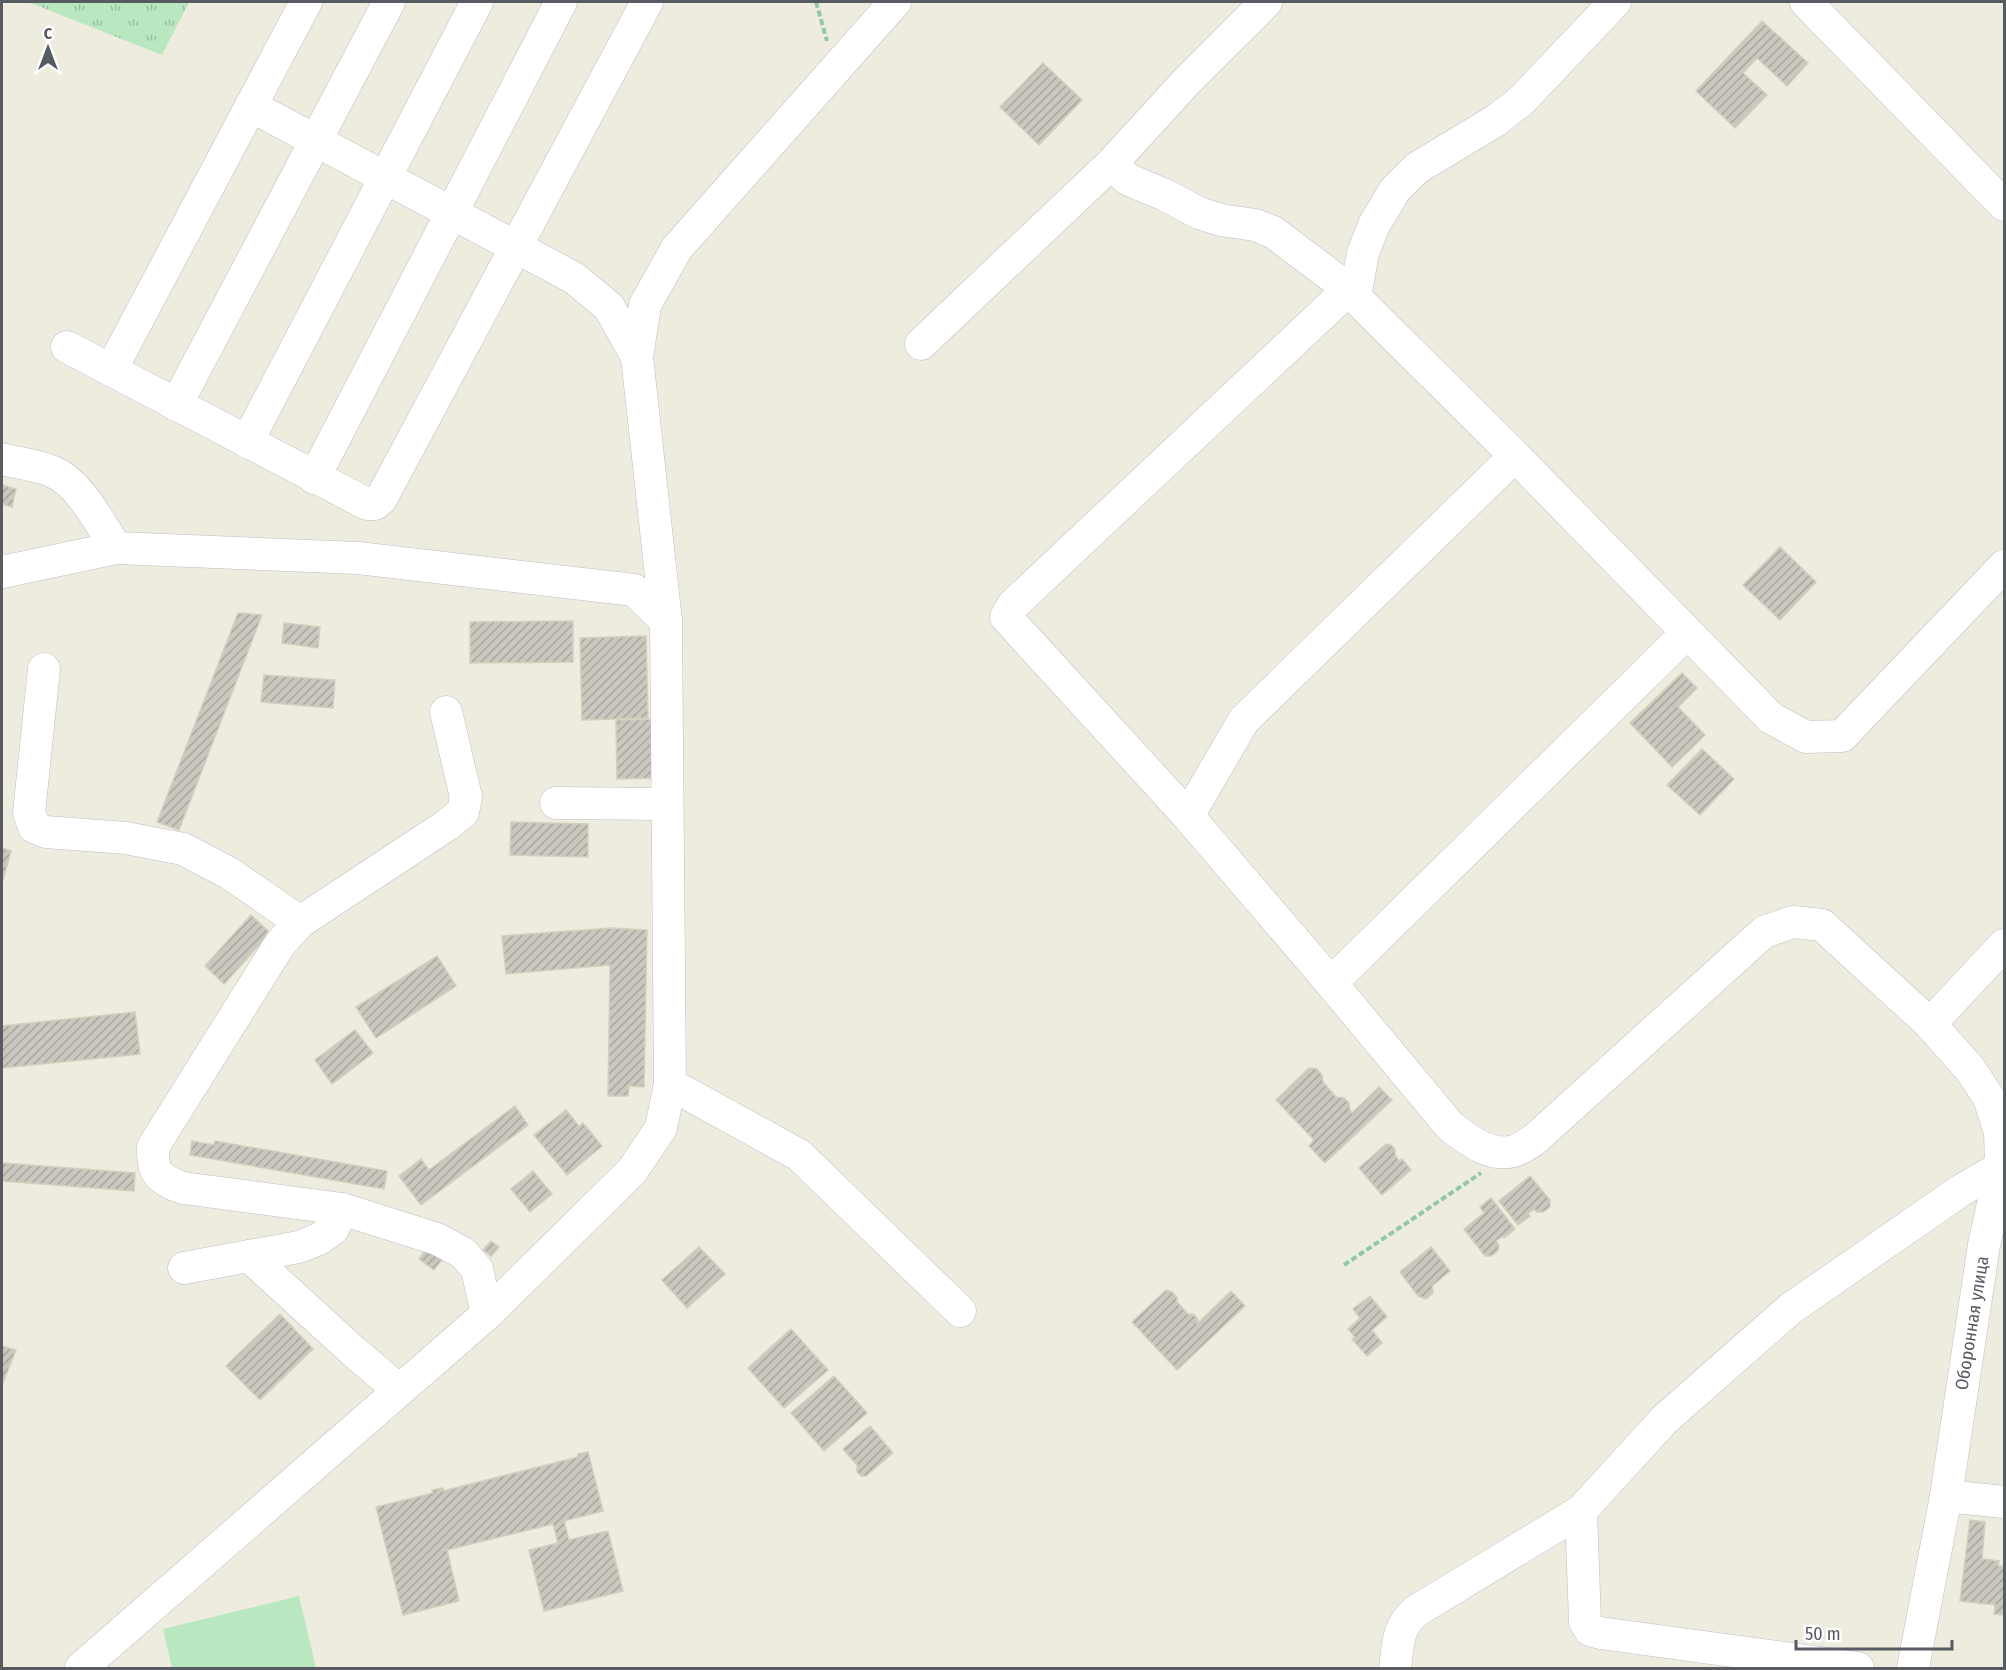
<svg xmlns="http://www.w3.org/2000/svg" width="2006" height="1670" viewBox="0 0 2006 1670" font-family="'Fira Sans Condensed',sans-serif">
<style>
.grass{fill:url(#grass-tufts)}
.pitch{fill:#b9e8c0}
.building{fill:url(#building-hatch);stroke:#d2cfbd;stroke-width:1.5}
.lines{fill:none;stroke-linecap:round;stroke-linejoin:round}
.minor-casing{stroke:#bdbec5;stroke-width:33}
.path{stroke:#92c8a9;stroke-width:4;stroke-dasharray:6 3;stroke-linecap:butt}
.minor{stroke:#fff;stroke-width:32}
.labels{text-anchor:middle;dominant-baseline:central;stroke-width:5;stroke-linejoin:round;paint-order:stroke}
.street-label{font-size:18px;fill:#585b62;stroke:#fff}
</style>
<defs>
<pattern id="grass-tufts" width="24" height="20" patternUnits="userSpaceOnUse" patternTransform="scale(1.5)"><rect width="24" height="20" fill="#b9e8c0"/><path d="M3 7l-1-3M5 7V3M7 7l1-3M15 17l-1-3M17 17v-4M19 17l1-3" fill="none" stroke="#99bf9f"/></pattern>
<pattern id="building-hatch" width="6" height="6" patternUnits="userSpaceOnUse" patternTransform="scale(1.5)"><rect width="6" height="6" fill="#cac8be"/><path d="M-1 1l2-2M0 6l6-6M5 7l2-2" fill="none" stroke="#a7a59e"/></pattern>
</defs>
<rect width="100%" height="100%" fill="#edecdf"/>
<polygon class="grass" points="28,2 189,2 162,55"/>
<polygon class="pitch" points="299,1596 316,1668 172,1668 163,1629"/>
<g class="building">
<polygon points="1762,21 1808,63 1787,86 1757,58 1743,73 1767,95 1735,128 1696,91"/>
<polygon points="1043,63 1082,100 1039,145 1000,107"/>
<polygon points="2,485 16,489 12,507 2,504"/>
<polygon points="1780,547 1816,582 1780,620 1743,585"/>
<polygon points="238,613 262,615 179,830 157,822"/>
<polygon points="573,621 573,662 470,663 470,622"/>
<polygon points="284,623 320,627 318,648 282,643"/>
<polygon points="646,636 648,718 582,720 580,638"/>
<polygon points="1682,673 1697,688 1678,707 1705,735 1672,767 1630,723"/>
<polygon points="264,675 335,680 333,708 261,702"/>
<polygon points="653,719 654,778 617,779 616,720"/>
<polygon points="1702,749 1734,779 1700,815 1667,785"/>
<polygon points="511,822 588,824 588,857 510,855"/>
<polygon points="2,848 11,851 3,880 2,880"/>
<polygon points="251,915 270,933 224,984 205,966"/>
<polygon points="611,928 647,930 644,1087 629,1086 628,1096 608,1096 610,965 506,974 502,936"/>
<polygon points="437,956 456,986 376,1038 356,1007"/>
<polygon points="135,1012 140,1054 2,1068 2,1026"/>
<polygon points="355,1030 373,1053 332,1084 315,1060"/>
<polygon points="1309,1068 1317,1069 1322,1075 1323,1082 1336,1097 1344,1098 1349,1103 1350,1110 1352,1113 1379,1087 1392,1100 1325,1163 1309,1146 1314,1140 1276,1100"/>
<polygon points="515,1106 528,1125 421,1205 399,1176 421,1159 429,1170"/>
<polygon points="566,1110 579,1126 583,1123 602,1146 567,1175 534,1135"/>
<polygon points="192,1141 214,1145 215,1141 387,1171 384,1189 190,1155"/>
<polygon points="1386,1144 1391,1145 1395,1149 1395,1155 1399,1161 1402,1159 1411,1170 1382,1195 1359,1168"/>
<polygon points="2,1163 135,1173 134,1191 2,1181"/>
<polygon points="533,1171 552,1194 530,1212 511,1189"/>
<polygon points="1530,1176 1550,1200 1550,1207 1543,1212 1537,1212 1534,1209 1528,1214 1530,1216 1518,1225 1499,1201"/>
<polygon points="1491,1198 1515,1229 1504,1238 1503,1236 1496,1241 1499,1245 1498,1251 1491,1256 1485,1256 1464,1229 1484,1213 1480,1207"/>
<polygon points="491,1241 499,1247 491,1256 483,1250"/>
<polygon points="428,1246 444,1257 434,1270 419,1259"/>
<polygon points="699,1247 725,1274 687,1308 662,1280"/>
<polygon points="1431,1247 1450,1271 1432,1286 1433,1293 1426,1299 1418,1296 1400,1272"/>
<polygon points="1166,1290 1172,1292 1177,1297 1177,1302 1188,1314 1193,1314 1198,1319 1197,1324 1231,1291 1245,1306 1177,1370 1132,1322"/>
<polygon points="1370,1296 1387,1317 1372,1330 1382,1343 1367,1356 1352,1339 1355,1337 1348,1329 1360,1318 1353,1309"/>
<polygon points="280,1314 313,1349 260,1400 226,1366"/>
<polygon points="791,1329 828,1370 784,1408 748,1368"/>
<polygon points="2,1346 16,1350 2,1385"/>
<polygon points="834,1376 867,1413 824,1451 791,1413"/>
<polygon points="870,1426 893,1453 866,1476 861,1476 857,1472 857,1465 843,1449"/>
<polygon points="588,1452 603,1511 564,1521 569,1540 608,1531 623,1591 544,1611 529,1550 558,1543 553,1524 447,1550 459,1601 403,1615 376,1507 433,1493 432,1490 443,1488 443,1491 578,1457 578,1454"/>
<polygon points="1970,1520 1985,1522 1982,1559 1999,1561 1998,1566 2004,1566 2004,1615 1994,1614 1995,1605 1960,1601"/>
</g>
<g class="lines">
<g class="minor-casing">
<g id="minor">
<polyline points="1806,2 2004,205"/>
<polyline points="251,106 574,278 609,307 637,357"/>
<polyline points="1112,163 1127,179 1165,195 1199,213 1221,220 1255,225 1273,232 1342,284 1515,456 1771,718 1806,737 1842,736 2004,566"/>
<polyline points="1355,297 1363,253 1374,225 1395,190 1417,168 1495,121 1521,101 1615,2"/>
<polyline points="921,344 1112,163 1187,81 1266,2"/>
<polyline points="67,347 367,504 375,504 381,499 647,2"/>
<polyline points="111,370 306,2"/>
<polyline points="176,405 389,2"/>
<polyline points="247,442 477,2"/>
<path d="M2 459C18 463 36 465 51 471 80 482 100 524 116 548"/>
<polyline points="314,478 561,2"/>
<polyline points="2,572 116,548 358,558 634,590 666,621"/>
<path d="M1687 633 1331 983 1450 1126C1467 1139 1490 1158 1514 1151 1521 1149 1529 1143 1535 1139L1764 932 1793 922 1822 925 1930 1024 1970 1069 1989 1098 2000 1132 2001 1167 1984 1245 1946 1496 1913 1668"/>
<polyline points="44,669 29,813 34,827 46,832 126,838 183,849 229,873 300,922"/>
<path d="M446 712 466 797 463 812 447 825 300 922 280 944 153 1147C152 1174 159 1179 183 1188L342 1209 437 1239 463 1253 477 1269 487 1314"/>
<polyline points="556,803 667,804"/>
<polyline points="1188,816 1244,720 1515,456"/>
<polyline points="1331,983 1188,816 1006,617 1013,605 1348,290"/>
<polyline points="1930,1024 2004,945"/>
<polyline points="670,1084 799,1155 960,1311"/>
<polyline points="249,1256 353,1351 399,1390"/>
<polyline points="184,1268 299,1247 319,1239 333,1229 342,1209"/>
<polyline points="1946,1496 2004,1502"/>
<polyline points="1581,1511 1585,1622 1590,1630 1600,1633 1858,1668"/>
<polyline points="81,1668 487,1314 632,1171 661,1128 670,1084 666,621 637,357 645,305 677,248 895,2"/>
<path d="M1395 1668C1398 1645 1397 1627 1416 1611L1581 1511 1664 1420 1790 1309 1960 1191 2001 1167"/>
</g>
</g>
<g class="path">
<polyline points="816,2 827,41"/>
<polyline points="1344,1265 1481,1173"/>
</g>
<use href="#minor" class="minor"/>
</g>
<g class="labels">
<g class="street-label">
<text transform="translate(1972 1323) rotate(-81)">Оборонная улица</text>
</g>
</g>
<rect width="2006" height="1670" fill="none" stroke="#585b62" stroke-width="6"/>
<g transform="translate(48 48)" stroke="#ffffff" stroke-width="4.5" paint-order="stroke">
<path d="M0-4.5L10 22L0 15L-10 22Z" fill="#585b62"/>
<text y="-9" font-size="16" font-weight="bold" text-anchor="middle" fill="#585b62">С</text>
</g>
<path d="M1796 1640v9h156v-9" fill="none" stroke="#585b62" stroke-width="3"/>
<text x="1805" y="1640" font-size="18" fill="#585b62" stroke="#ffffff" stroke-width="4.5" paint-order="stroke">50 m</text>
</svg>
